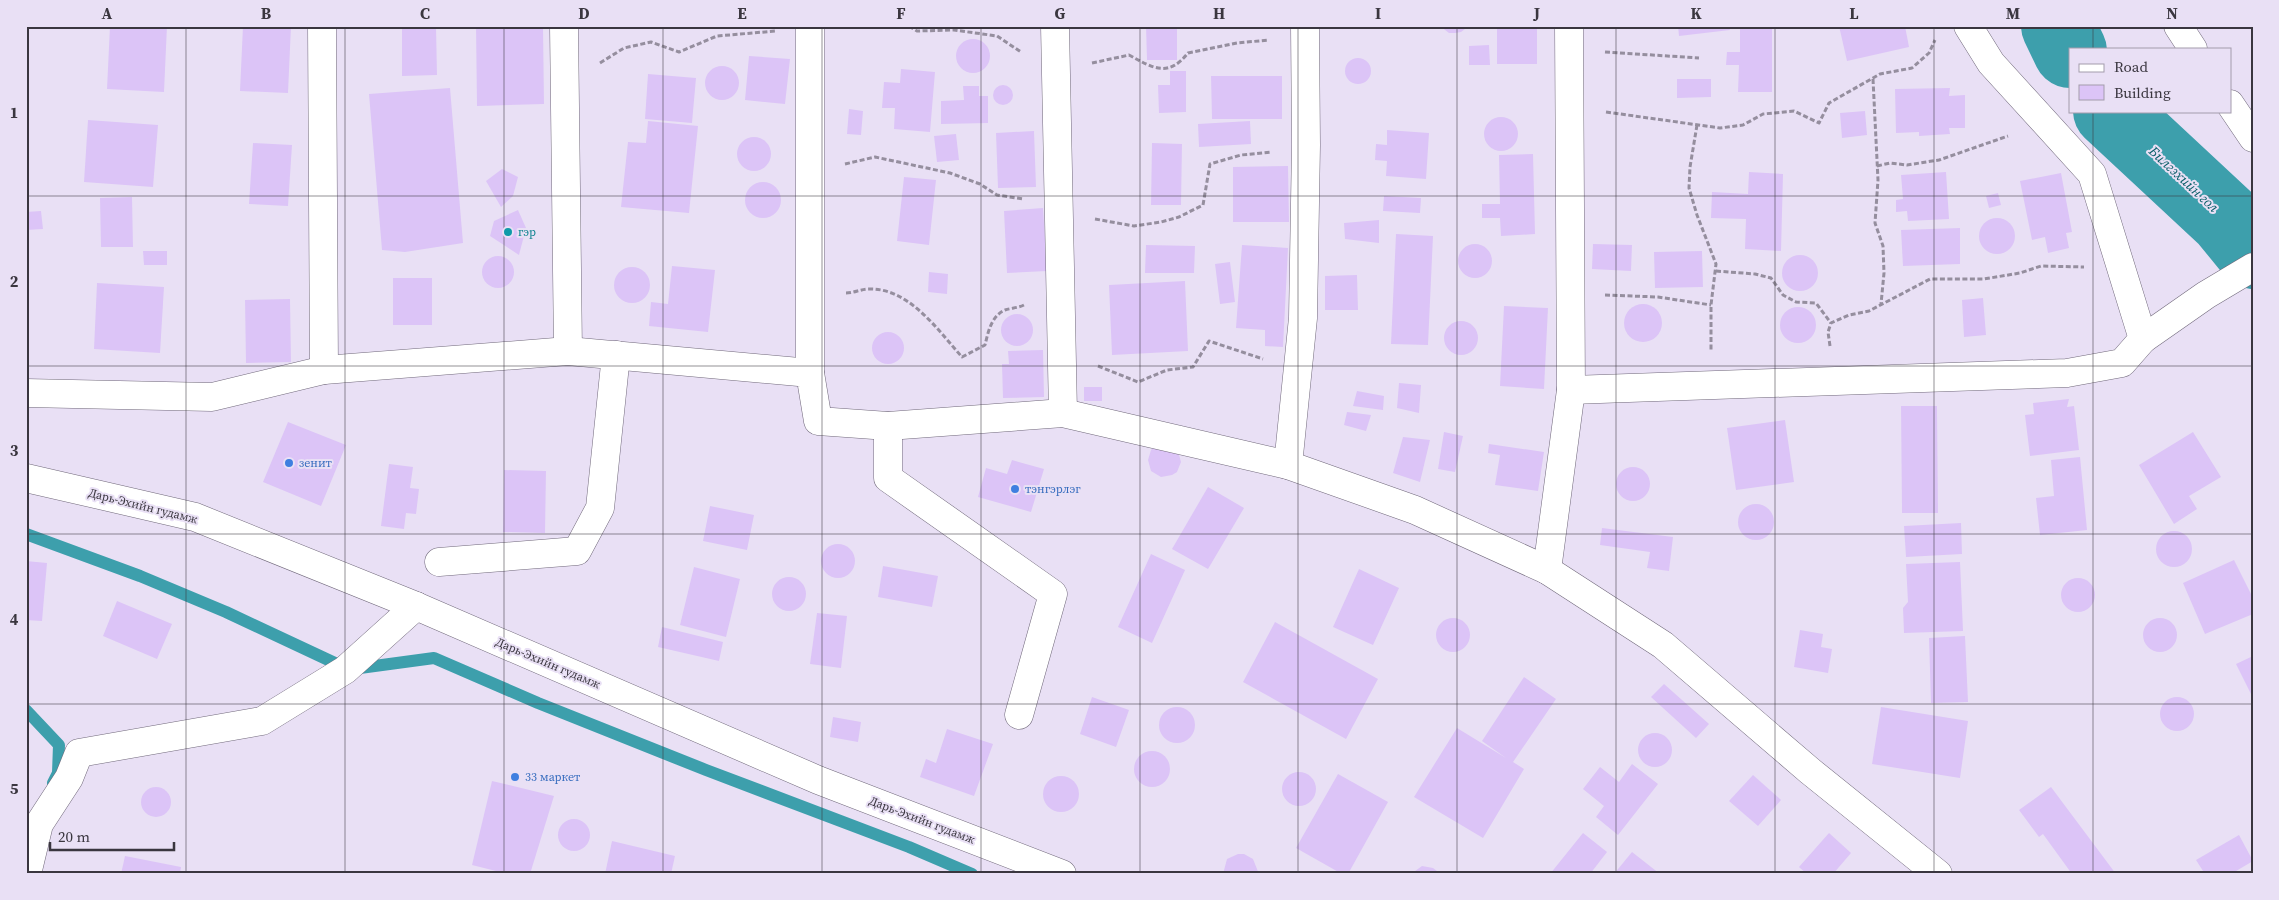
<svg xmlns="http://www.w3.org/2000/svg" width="2279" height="900" viewBox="0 0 2279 900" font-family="'Source Serif 4',serif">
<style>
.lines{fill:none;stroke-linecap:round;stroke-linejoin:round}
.stream{stroke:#3d9fac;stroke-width:12}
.river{stroke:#3d9fac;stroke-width:74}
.building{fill:#dcc4f7}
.minor-casing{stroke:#71697b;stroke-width:29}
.secondary-casing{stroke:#71697b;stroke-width:29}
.path{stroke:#958e9e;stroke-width:3;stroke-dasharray:5 2.5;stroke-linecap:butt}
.minor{stroke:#fff;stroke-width:28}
.secondary{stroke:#fff;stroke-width:28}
.grid{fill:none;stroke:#3a363f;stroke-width:1;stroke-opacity:0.55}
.culture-dot{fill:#0f9aa8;stroke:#e9e0f5;stroke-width:2}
.shop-dot{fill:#3f7fe0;stroke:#e9e0f5;stroke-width:2}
.labels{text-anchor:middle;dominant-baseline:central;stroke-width:4;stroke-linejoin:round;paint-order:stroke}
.culture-label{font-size:12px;fill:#0d838f;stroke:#e9e0f5;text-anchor:start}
.shop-label{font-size:12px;fill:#366cbe;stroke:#e9e0f5;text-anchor:start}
.street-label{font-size:12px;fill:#3a363f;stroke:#e9e0f5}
.water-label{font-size:14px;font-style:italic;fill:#085d67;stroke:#e9e0f5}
.neatline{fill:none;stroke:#3a363f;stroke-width:2}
.grid-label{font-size:16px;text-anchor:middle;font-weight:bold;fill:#3a363f}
</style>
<rect width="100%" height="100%" fill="#e9e0f5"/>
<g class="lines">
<g class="stream">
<polyline points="26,534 140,576 226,612 337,664 345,670 434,658 538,703 706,770 909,847 972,874"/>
<polyline points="26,710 59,745 58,773 53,783"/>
</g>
<g class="river">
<polyline points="2058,26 2070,51"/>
<polyline points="2110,111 2226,219 2253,252"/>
</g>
</g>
<g class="building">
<polygon points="110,26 167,26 164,92 107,89"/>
<polygon points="243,26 291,26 288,93 240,91"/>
<polygon points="402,26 436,26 437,75 402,76"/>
<polygon points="476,26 543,26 544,104 477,106"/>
<polygon points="1146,26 1177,26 1177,60 1147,60"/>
<polygon points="1440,26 1469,26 1461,32 1455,33 1449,33"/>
<rect x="1497" y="26" width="40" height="38"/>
<polygon points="1678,26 1729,26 1730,30 1679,36"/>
<polygon points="1740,26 1772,26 1772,92 1738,92 1739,65 1726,65 1727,52 1740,52"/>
<polygon points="1839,26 1905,26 1909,47 1847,61"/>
<circle cx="973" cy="56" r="17"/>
<polygon points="1489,45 1490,65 1469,65 1469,46"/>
<polygon points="749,56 790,59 785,104 745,100"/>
<circle cx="1358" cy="71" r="13"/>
<circle cx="722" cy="83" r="17"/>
<polygon points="901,69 935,72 930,132 894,129 895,108 882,108 884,82 900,83"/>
<polygon points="1170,71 1186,71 1186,112 1159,113 1158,85 1170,85"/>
<polygon points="648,74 696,78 692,123 645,119"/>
<polygon points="1211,76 1282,76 1282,119 1212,119"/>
<polygon points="1677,79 1711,79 1711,97 1677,98"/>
<circle cx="1003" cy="95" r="10"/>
<polygon points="963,86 979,86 979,96 988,96 988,123 941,124 941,101 964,100"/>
<polygon points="450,88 463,243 405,252 382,250 369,94"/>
<polygon points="1950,88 1949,96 1965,95 1965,128 1949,128 1950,134 1919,136 1919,132 1896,133 1895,89"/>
<polygon points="849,109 863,111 861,135 847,134"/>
<polygon points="1865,111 1867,135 1842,138 1840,113"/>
<circle cx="1501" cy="134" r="17"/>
<polygon points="88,120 158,125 153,187 84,182"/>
<polygon points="648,121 698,126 689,213 621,207 628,142 646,143"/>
<polygon points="1250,121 1251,144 1199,147 1198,124"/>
<polygon points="1387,130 1429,133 1426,179 1386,176 1387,161 1375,160 1376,144 1387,145"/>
<polygon points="1034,131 1036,187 998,188 996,133"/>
<polygon points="956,134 959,160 937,162 934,136"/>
<circle cx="754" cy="154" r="17"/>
<polygon points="253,143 292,145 288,206 249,204"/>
<polygon points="1152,143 1182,144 1181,205 1151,205"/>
<polygon points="1533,154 1535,234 1501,236 1500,218 1482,218 1482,204 1500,204 1499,155"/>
<polygon points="1288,166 1289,222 1233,222 1233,167"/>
<polygon points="502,169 518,177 513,196 501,207 486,181"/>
<polygon points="1749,172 1783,174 1781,251 1745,249 1746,219 1711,218 1712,192 1748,194"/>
<polygon points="1946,172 1949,219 1908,221 1907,211 1896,212 1896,200 1903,199 1901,175"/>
<polygon points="2061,173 2072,232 2066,233 2069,248 2048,253 2045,237 2032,240 2020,181"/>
<polygon points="904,177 936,180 929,245 897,241"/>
<circle cx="763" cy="200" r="18"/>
<polygon points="1998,193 2001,205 1989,208 1986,196"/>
<polygon points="1384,196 1421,198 1420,213 1383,211"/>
<polygon points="132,197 133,247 101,247 100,198"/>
<polygon points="1043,208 1047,271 1007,273 1004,211"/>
<polygon points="518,210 526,228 519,255 490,236 494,221"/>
<polygon points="41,211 43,229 26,230 26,212"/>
<circle cx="1997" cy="236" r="18"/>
<polygon points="1379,220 1379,243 1345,239 1344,223"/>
<polygon points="1960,228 1960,264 1903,266 1901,230"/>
<polygon points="1396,234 1433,236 1428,345 1391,344"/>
<circle cx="1475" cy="261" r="17"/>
<polygon points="1593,244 1632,245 1631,271 1592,269"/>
<polygon points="1146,245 1195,246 1194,273 1145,273"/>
<polygon points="1242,245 1288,248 1283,347 1265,346 1265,330 1236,328"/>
<polygon points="143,251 167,251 167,265 144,265"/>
<polygon points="1702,251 1703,287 1655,288 1654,252"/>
<circle cx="1800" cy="273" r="18"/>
<circle cx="498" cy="272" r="16"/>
<polygon points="1230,262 1235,302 1220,304 1215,264"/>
<polygon points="672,266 715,270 708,332 649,326 651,302 668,304"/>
<circle cx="632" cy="285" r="18"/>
<polygon points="929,272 948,274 947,294 928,292"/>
<polygon points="1357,275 1358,310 1325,310 1325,276"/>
<rect x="393" y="278" width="39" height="47"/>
<polygon points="1185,281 1188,351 1112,355 1109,285"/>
<polygon points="97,283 164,287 160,353 94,349"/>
<polygon points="1983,298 1986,335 1964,337 1962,300"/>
<polygon points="290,299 291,362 246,363 245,300"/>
<circle cx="1643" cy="323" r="19"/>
<polygon points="1504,306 1548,308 1544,389 1500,386"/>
<circle cx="1798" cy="325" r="18"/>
<circle cx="1017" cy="330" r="16"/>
<circle cx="1461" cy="338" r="17"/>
<circle cx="888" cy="348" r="16"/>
<polygon points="1043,350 1044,397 1003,398 1002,364 1009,364 1008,351"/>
<polygon points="1399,383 1421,385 1419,413 1397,408"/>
<rect x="1084" y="387" width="18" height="14"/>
<polygon points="1357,391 1384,396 1383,410 1353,406"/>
<polygon points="2069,399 2067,407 2074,406 2079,450 2030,456 2025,415 2034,414 2033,403"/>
<polygon points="1901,406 1937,406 1938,513 1902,513"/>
<polygon points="1347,412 1371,415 1366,431 1344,425"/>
<polygon points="1785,420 1794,482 1736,490 1727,428"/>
<polygon points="288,422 346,445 321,506 263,482"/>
<polygon points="1444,432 1463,436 1455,472 1438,469"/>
<polygon points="2193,432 2221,477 2189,496 2197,509 2174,524 2139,465"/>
<polygon points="1403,437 1430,440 1420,482 1393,473"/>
<polygon points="1489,444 1544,452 1538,491 1495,485 1500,455 1488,453"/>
<polygon points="1155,446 1178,451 1181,462 1177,472 1172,475 1161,477 1151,471 1148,460 1151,450"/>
<polygon points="2080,457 2087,530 2040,535 2036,498 2054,496 2051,460"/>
<polygon points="1012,460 1044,469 1031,512 978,497 986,468 1007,474"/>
<polygon points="389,464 413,467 410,488 419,489 416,514 406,513 404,529 381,526"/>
<circle cx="1633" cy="484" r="17"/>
<polygon points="504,470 546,471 545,533 503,532"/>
<polygon points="1208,487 1244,508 1208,569 1172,549"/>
<circle cx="1756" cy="522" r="18"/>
<polygon points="710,506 754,515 747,550 703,541"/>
<polygon points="1961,523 1962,554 1906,557 1904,526"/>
<polygon points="1602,528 1673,537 1669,571 1647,568 1650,552 1600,545"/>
<circle cx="2174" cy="549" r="18"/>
<circle cx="838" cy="561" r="17"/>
<polygon points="1151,554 1185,570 1152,643 1118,627"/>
<polygon points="2234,560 2253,598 2253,614 2205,634 2183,583"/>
<polygon points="26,561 47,563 42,621 26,620"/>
<polygon points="1960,562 1963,631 1904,633 1903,608 1908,602 1906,564"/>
<polygon points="883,566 938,576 932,607 878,597"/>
<polygon points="694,567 740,579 726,637 680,625"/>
<polygon points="1359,569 1399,588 1373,645 1333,627"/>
<circle cx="789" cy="594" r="17"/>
<circle cx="2078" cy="595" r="17"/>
<polygon points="117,601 172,624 157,659 103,636"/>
<polygon points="817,613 847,616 841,668 810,664"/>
<circle cx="1453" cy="635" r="17"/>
<circle cx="2160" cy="635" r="17"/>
<polygon points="1275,622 1378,679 1346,739 1243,682"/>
<polygon points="662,627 723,642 719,661 658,647"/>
<polygon points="1800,630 1823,634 1821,647 1832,649 1828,673 1794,667"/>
<polygon points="1965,636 1968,702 1931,703 1929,638"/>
<polygon points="2253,656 2253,698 2236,664"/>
<polygon points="1524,677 1556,699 1513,762 1524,769 1483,838 1414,797 1457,728 1506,758 1482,741"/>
<polygon points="1664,684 1709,724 1696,738 1651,697"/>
<polygon points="1092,697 1129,710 1116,747 1080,734"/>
<circle cx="2177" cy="714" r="17"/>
<circle cx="1177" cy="725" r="18"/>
<polygon points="1881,707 1968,721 1960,778 1872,764"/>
<polygon points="833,717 861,722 858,742 830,737"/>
<polygon points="947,729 993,744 974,796 920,777 926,759 936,763"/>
<circle cx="1655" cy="750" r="17"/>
<circle cx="1152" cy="769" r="18"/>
<polygon points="1632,764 1658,784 1618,835 1596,817 1604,806 1583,789 1600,767 1619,782"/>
<circle cx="1299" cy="789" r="17"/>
<polygon points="1338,774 1388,802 1348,874 1342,874 1296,848"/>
<polygon points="1753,775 1781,800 1758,826 1729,801"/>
<circle cx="1061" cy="794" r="18"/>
<polygon points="492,781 554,796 530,874 508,874 472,865"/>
<polygon points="2051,787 2116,874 2078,874 2076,871 2072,874 2043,834 2039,837 2019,810"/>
<circle cx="156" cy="802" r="15"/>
<circle cx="574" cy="835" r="16"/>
<polygon points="1583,833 1607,852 1590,874 1550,874"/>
<polygon points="1829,833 1851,853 1833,874 1807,874 1799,867"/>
<polygon points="2239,835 2253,861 2231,874 2205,874 2196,860"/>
<polygon points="612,841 675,856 671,874 605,874"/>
<polygon points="1632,852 1660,874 1614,874"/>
<polygon points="1238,854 1244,854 1253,859 1259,874 1223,874 1227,859"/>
<polygon points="125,856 181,867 180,874 121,874"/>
<polygon points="1422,866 1433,868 1441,874 1411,874"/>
</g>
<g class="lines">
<g class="minor-casing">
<g id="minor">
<polyline points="322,26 324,370"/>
<polyline points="564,26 568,351"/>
<polyline points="810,26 810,373"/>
<polyline points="1055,26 1063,413"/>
<polyline points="2178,26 2193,49"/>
<polyline points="2230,104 2253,138"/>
<polyline points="2143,339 2206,295 2253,267"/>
<polyline points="1571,390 2067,373 2122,363 2143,339 2092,174 1991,63 1968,26"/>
<polyline points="26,393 212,397 324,370 568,351 810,373 818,421 888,426 1063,413 1288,465 1415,510 1547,570 1663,645 1810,771 1938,874"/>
<polyline points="888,426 888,478 1053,594 1019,715"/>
<polyline points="1288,465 1303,318 1306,145 1305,26"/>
<polyline points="439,562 577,551 600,508 616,355"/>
<polyline points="1547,570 1571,390 1569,26"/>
<polyline points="27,874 39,824 69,778 79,753 262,721 345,670 416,606"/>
</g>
</g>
<g class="secondary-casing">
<polyline id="secondary" points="26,478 195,517 416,606 818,780 1062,874"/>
</g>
<g class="path">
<polyline points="859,26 871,26"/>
<polyline points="909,26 917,31 954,30 997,36 1021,52"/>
<polyline points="1605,52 1699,58"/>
<polyline points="600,63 624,48 651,42 679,52 717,36 776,31"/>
<path d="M1092 63 1129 55C1153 68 1168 78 1188 53L1237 43 1269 40"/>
<polyline points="1873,79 1878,180 1875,223 1883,246 1884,273 1881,304"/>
<polyline points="1606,112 1720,128 1743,125 1763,114 1794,111 1819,123 1829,103 1880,74 1912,68 1929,53 1935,40"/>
<polyline points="1697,125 1690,167 1689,188 1697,215 1716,264 1711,305 1711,350"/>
<polyline points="845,164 875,157 950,173 980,184 997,195 1023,199"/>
<polyline points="1877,166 1890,163 1907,165 1939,160 2008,136"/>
<polyline points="1095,219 1134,226 1161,222 1179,217 1203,205 1210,164 1241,155 1271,152"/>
<polyline points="1716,271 1755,274 1771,278 1783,295 1796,302 1816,303 1831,323"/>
<path d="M846 293C854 293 861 289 869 289 909 288 937 329 962 357L985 345C988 333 991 316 1005 310 1011 308 1018 308 1024 305"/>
<polyline points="1605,295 1658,297 1711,305"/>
<polyline points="1830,346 1828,332 1831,323 1849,315 1869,311 1930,279 1984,279 2020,273 2041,266 2084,267"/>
<polyline points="1098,366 1138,382 1167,370 1193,367 1209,341 1263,359"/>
</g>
<use href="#minor" class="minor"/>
<use href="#secondary" class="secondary"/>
</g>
<path class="grid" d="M186 26V874M345 26V874M504 26V874M663 26V874M822 26V874M981 26V874M1140 26V874M1298 26V874M1457 26V874M1616 26V874M1775 26V874M1934 26V874M2093 26V49M2093 111V874M26 196H2253M26 366H2253M26 534H2253M26 704H2253"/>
<circle class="culture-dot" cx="508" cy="232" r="5"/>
<g class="shop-dot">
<circle cx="289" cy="463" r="5"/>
<circle cx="1015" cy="489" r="5"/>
<circle cx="515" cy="777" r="5"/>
</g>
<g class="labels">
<g class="culture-label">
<text x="518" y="232">гэр</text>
</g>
<g class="shop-label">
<text x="299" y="463">зенит</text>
<text x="1025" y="489">тэнгэрлэг</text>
<text x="525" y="777">33 маркет</text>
</g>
<g class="street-label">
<text transform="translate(143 506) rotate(14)">Дарь-Эхийн гудамж</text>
<text transform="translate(548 663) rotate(23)">Дарь-Эхийн гудамж</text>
<text transform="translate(922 820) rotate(21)">Дарь-Эхийн гудамж</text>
</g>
<g class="water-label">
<text transform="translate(2184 179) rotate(43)">Билгэхийн гол</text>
</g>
</g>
<rect width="2279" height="900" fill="none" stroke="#e9e0f5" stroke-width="55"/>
<rect x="2069" y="48" width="162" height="65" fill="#e9e0f5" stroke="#a39cac"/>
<rect x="2079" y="64" width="25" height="8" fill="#ffffff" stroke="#a39cac"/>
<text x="2114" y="72" font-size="15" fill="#3a363f">Road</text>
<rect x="2079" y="85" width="25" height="15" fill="#dcc4f7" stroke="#a39cac"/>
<text x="2114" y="98" font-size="15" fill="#3a363f">Building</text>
<path d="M50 842v8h124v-8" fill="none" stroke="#3a363f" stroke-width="2.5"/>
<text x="58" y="842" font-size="15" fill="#3a363f" stroke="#e9e0f5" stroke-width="4" paint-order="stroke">20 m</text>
<rect x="28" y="28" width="2224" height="844" class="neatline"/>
<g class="grid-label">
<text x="107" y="19">A</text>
<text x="266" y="19">B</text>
<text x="425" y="19">C</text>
<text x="584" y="19">D</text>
<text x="742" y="19">E</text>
<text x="901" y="19">F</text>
<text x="1060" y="19">G</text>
<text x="1219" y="19">H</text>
<text x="1378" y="19">I</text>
<text x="1537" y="19">J</text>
<text x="1696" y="19">K</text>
<text x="1854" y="19">L</text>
<text x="2013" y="19">M</text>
<text x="2172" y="19">N</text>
<text x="14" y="118">1</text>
<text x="14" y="287">2</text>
<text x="14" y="456">3</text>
<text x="14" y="625">4</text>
<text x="14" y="794">5</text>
</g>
</svg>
